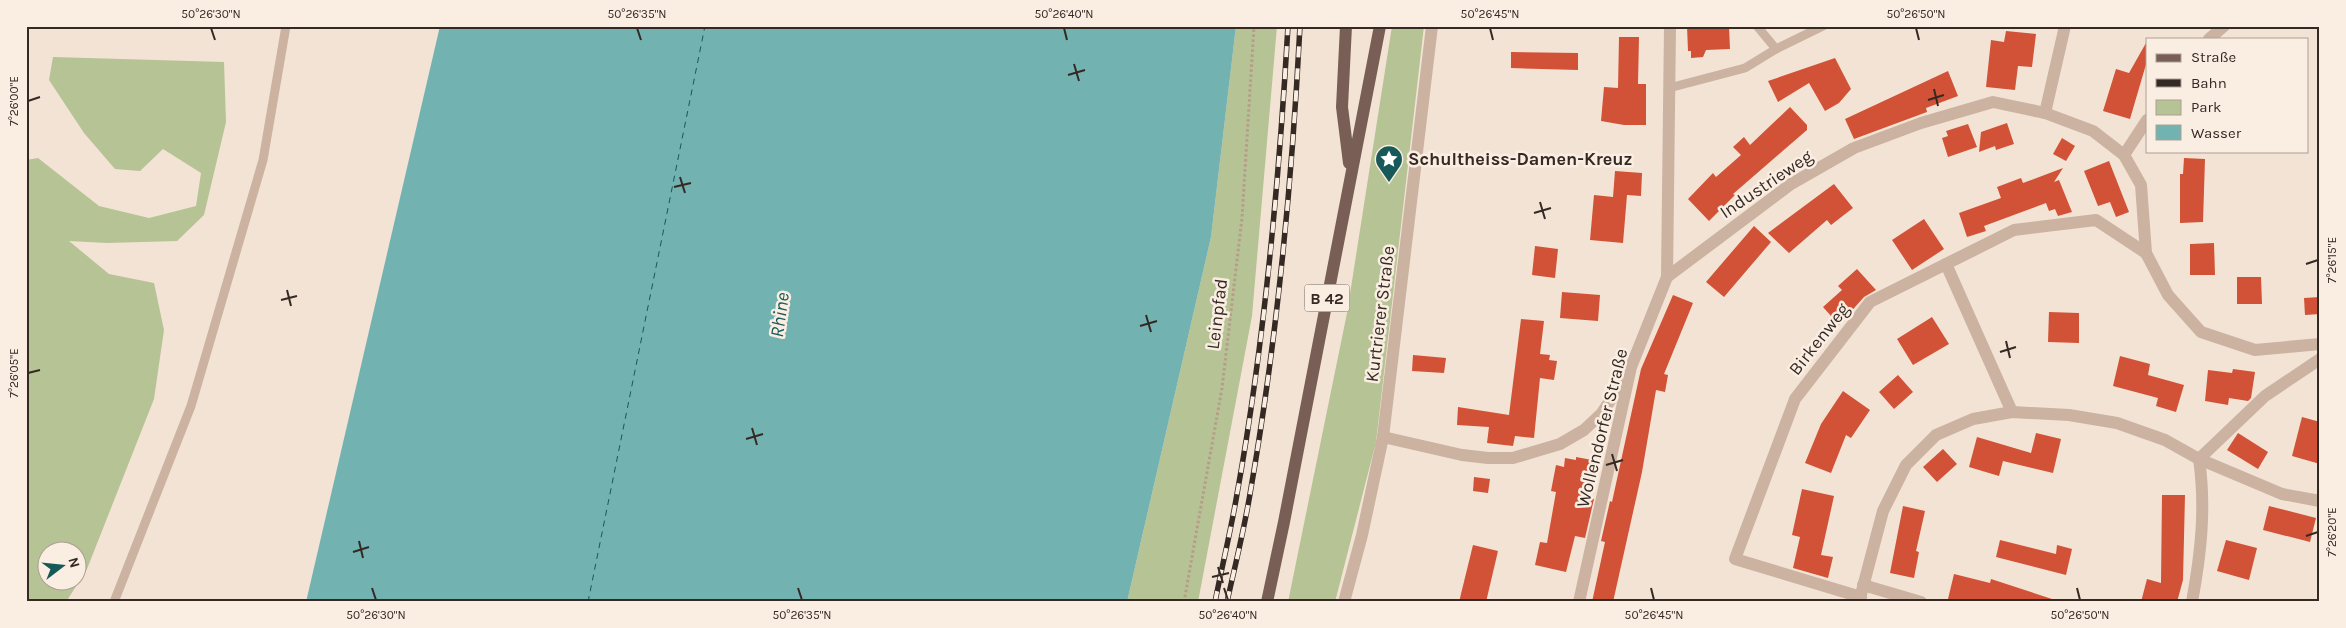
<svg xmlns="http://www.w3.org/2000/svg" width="2346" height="628" viewBox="0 0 2346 628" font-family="Karla,sans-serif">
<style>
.green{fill:#b6c395;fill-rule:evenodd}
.water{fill:#72b2b1}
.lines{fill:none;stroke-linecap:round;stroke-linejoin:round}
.ferry{stroke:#175959;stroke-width:1;stroke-dasharray:6 5;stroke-linecap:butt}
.building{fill:#d15236}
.path{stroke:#b79b8b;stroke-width:3;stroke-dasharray:2.5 2.5;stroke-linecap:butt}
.service{stroke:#cbb2a1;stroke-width:9}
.minor{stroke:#cbb2a1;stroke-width:12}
.primary{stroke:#785e54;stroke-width:12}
.rail-casing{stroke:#352924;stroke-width:5.5}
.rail{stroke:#faeee2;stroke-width:4;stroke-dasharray:11;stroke-linecap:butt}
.ticks{fill:none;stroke:#352924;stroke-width:2}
.labels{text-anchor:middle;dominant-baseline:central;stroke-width:5;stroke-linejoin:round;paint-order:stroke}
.shield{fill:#faeee2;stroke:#70645d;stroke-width:1}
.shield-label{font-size:16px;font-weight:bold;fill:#352924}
.poi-label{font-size:18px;font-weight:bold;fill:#352924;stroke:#faeee2;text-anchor:start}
.street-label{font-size:18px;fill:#352924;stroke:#faeee2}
.water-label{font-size:19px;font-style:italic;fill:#175959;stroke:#faeee2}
.neatline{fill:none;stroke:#352924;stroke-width:2}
.ticks-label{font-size:12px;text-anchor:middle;fill:#352924}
</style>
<rect width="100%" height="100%" fill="#f3e3d5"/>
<g class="green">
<polygon points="1236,26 1277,26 1252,316 1198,602 1127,602 1211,237"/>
<polygon points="1392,26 1424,26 1376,442 1335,602 1288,602 1347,313"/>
<path d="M53 57 224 62 226 122 204 215 177 241 107 243 69 241 109 274 154 283 164 330 154 399 87 569 66 602H26V160L38 158 99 206 149 218 196 206 201 173 163 149 140 171 115 169 84 133 49 80ZM48 550H78V580H48Z"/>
</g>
<polygon class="water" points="440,26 1236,26 1211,237 1127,602 306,602"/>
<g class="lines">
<polyline class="ferry" points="588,602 705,26"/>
</g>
<g class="building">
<polygon points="1687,26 1729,26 1730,49 1706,50 1703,57 1691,58 1691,51 1688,51"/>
<polygon points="2006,31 2036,34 2032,67 2018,66 2015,90 1986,87 1991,40 2004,42"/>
<polygon points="1619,37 1639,37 1638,84 1646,84 1646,125 1624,125 1601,121 1604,87 1618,88"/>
<polygon points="2146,43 2147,61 2130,119 2103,111 2116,69 2129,73"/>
<polygon points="1511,52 1578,53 1578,70 1511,68"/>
<polygon points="1835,58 1851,89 1839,103 1825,111 1809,83 1778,102 1768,81"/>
<polygon points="1948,71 1958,96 1926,108 1927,112 1854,139 1845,119"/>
<polygon points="1790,107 1807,125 1807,130 1733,194 1735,195 1709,221 1688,199 1713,173 1716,177 1741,155 1733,147 1744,137 1750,145"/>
<polygon points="2007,123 2014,144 1996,150 1995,146 1979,152 1981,132"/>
<polygon points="1968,124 1977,147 1948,157 1942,138 1948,136 1946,131"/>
<polygon points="2062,138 2075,146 2066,161 2053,154"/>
<polygon points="2184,158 2205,159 2203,222 2180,223 2180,174 2183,174"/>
<polygon points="2109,161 2129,212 2116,217 2110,202 2098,206 2084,171"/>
<polygon points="2063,168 2054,182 2059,180 2072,212 2058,216 2055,209 2049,211 2046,203 1984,226 1986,231 1967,237 1959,213 2001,198 1997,187 2021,178 2023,183"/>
<polygon points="1615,171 1642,173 1641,196 1627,195 1623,243 1590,240 1594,195 1613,197"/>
<polygon points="1834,184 1853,208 1831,225 1827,220 1789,253 1768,233"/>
<polygon points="1924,219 1944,249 1912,270 1892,240"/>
<polygon points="1754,226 1771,242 1724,297 1706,282"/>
<polygon points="2214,243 2215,275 2190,275 2190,244"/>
<polygon points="1535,246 1558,249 1555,278 1532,275"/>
<polygon points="1857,269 1876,290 1864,297 1839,325 1823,307 1842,290 1838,286"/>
<polygon points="2237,277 2261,277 2262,304 2237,304"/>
<polygon points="1562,292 1600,295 1598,321 1560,318"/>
<polygon points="1673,295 1693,303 1664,374 1668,375 1665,392 1656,390 1642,472 1613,602 1592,602 1605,542 1601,541 1610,501 1612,502 1641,369"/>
<polygon points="2320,297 2320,314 2305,315 2304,298"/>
<polygon points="2049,312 2079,313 2079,343 2048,342"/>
<polygon points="1932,317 1949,344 1913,365 1897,339"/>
<polygon points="1521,319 1544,321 1540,354 1550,355 1549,360 1557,361 1554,380 1540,378 1534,438 1515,436 1513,446 1487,443 1489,427 1457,425 1458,407 1509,415"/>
<polygon points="1413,355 1446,358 1444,373 1412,371"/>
<polygon points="2120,356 2150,364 2148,375 2184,385 2176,412 2156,406 2158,398 2113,386"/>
<polygon points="2233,369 2255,372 2251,398 2248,401 2229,398 2228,405 2205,401 2208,370 2232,373"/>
<polygon points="1898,375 1913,392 1894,409 1879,392"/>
<polygon points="1843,391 1870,410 1851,438 1846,435 1831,473 1805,463 1821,424"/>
<polygon points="2302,417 2320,422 2320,464 2292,456"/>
<polygon points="2036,433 2061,439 2053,473 2003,461 1999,476 1969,467 1977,437 2031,453"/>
<polygon points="2238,433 2268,452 2258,469 2227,450"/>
<polygon points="1943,449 1957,464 1937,482 1923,467"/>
<polygon points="1576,457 1592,460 1586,497 1594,499 1585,538 1575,536 1566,572 1535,565 1540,542 1547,543 1556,492 1551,491 1556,465 1564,467 1565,458 1576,460"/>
<polygon points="1474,477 1490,479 1488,493 1473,491"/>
<polygon points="1802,489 1834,496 1821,555 1833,557 1828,578 1793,568 1800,537 1792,535"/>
<polygon points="2162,495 2185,495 2183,580 2177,602 2141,602 2147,579 2161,583"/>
<polygon points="1903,506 1925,511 1916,551 1919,552 1914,578 1890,573"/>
<polygon points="2269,506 2316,518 2310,542 2263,530"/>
<polygon points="2000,540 2056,554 2057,545 2072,549 2066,575 1996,557"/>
<polygon points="2226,540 2257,548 2249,580 2217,571"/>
<polygon points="1473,545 1498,551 1486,602 1459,602"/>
<polygon points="1954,574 1990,583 1991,579 2052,599 2052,602 1961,602 1948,599"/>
</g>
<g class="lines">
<polyline class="path" points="1184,602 1222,388 1242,218 1254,26"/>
<g class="service">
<polyline points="1757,26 1776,49"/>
<polyline points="1669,88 1745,68 1776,49 1823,26"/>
<polyline points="114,602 191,406 263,160 286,26"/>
</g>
<g class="minor">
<polyline points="2209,39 2224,26"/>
<polyline points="2045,113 2065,26"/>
<polyline points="2124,155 2147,120"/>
<polyline points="1946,264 2012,412"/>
<polyline points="1667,277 1791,184 1854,148 1921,123 1993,102 2045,113 2093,131 2124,155 2141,185 2146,253 2168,295 2201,332 2255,350 2320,344"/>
<polyline points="1383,437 1462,455 1488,458 1513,458 1560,444 1584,430 1602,413 1626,376"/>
<polyline points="1863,585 1921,602"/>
<polyline points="1861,597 1735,559 1795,399 1870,302 2014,230 2096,220 2146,253"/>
<polyline points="1344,602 1362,535 1383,437 1432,26"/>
<polyline points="1579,602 1631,367 1667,277 1670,26"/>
<polyline points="1859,602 1883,511 1906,465 1936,435 1973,419 2012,412 2069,415 2117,423 2165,440 2199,459 2282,494 2320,501"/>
<path d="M2192 602C2201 553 2206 508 2199 459L2265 396 2320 359"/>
</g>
<g class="primary">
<polyline points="1346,26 1342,107 1349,163"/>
<polyline points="1267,602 1284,522 1380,26"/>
</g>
<g class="rail-casing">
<g id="rail">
<path d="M1215 602C1222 566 1231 530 1237 494 1265 340 1279 182 1288 26"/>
<path d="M1227 602C1235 566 1244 530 1250 494 1277 340 1292 183 1300 26"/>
</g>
</g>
<use href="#rail" class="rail"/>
</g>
<path class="ticks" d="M211 28 215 40M637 28 641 40M1064 28 1067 40M1490 28 1493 40M1916 28 1919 40M1074 64 1079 81M1068 75 1085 70M1934 89 1938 106M1928 100 1944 95M28 101 40 97M680 177 685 193M674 187 691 183M1540 202 1545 219M1534 213 1551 208M2306 264 2318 260M287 290 291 306M281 300 297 296M1146 315 1151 332M1140 326 1157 321M2006 341 2010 358M2000 352 2016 347M28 373 40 370M752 428 757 445M746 439 763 434M1612 454 1617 471M1606 465 1623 460M2306 536 2318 532M359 541 363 558M353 552 369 547M1218 567 1223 583M1212 577 1229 573M372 588 376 600M798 588 802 600M1224 588 1228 600M1651 588 1654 600M2077 588 2080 600"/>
<defs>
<g id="sight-pin" transform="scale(1.4375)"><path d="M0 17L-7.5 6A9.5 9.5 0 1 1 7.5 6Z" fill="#175959" stroke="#faeee2"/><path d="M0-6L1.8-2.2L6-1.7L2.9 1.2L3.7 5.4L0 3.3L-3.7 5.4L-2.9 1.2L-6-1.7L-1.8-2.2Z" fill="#fff"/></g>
</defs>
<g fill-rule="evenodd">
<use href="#sight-pin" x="1389" y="159"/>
</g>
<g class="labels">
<rect class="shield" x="1304.5" y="284.5" width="45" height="27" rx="4"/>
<g class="shield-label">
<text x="1327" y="298">B 42</text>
</g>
<g class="poi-label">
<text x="1408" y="159">Schultheiss-Damen-Kreuz</text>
</g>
<g class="street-label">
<text transform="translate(1766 184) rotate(-34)">Industrieweg</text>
<text transform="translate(1217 314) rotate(-83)">Leinpfad</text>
<text transform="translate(1380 314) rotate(-83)">Kurtrierer Straße</text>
<text transform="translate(1819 339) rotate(-52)">Birkenweg</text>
<text transform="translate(1602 428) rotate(-76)">Wollendorfer Straße</text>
</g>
<g class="water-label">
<text transform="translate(780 315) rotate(-82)">Rhine</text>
</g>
</g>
<rect width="2346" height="628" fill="none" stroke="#faeee2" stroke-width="55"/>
<rect x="2146" y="38" width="162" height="115" fill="#faeee2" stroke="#ab9f96"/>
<rect x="2156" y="54" width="25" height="8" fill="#785e54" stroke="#ab9f96"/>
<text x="2191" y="62" font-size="15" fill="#352924">Straße</text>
<rect x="2156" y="79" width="25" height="8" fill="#352924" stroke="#ab9f96"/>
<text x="2191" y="88" font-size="15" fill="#352924">Bahn</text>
<rect x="2156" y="100" width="25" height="15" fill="#b6c395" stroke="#ab9f96"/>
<text x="2191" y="112" font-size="15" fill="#352924">Park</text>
<rect x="2156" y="125" width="25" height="15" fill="#72b2b1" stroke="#ab9f96"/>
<text x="2191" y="138" font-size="15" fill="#352924">Wasser</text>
<g transform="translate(62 566) rotate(74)"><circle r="24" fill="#faeee2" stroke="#ab9f96"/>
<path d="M0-4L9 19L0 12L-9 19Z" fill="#175959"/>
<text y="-8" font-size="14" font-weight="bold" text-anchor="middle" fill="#352924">N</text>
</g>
<rect x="28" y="28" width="2290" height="572" class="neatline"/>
<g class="ticks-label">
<text x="211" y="18">50°26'30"N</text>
<text x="637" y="18">50°26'35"N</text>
<text x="1064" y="18">50°26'40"N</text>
<text x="1490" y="18">50°26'45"N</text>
<text x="1916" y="18">50°26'50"N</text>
<text transform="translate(14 101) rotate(-90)" y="4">7°26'00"E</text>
<text transform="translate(2332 260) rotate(-90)" y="4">7°26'15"E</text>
<text transform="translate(14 373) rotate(-90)" y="4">7°26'05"E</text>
<text transform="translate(2332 532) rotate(-90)" y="4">7°26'20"E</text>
<text x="376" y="619">50°26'30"N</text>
<text x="802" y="619">50°26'35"N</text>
<text x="1228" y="619">50°26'40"N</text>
<text x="1654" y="619">50°26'45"N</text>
<text x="2080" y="619">50°26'50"N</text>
</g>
</svg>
